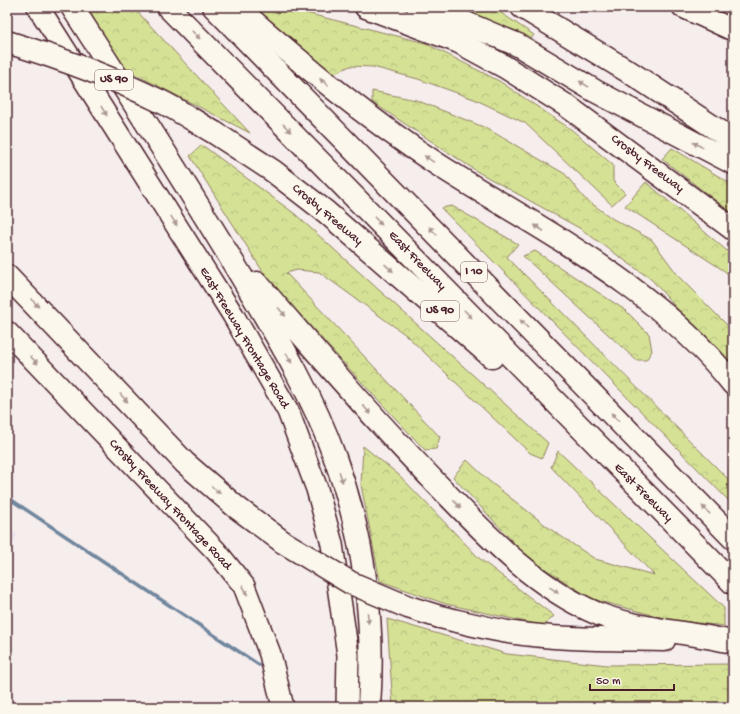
<svg xmlns="http://www.w3.org/2000/svg" width="740" height="714" viewBox="0 0 740 714" font-family="'Gochi Hand',sans-serif">
<style>
.built{fill:#f0e1ee}
.industrial{fill:url(#industrial-grid)}
.forest{fill:url(#forest-crowns);stroke:#908060}
.lines{fill:none;stroke-linecap:round;stroke-linejoin:round}
.stream{stroke:#6f869d;stroke-width:3.5}
.major-casing{stroke:#4a1f2b;stroke-width:24}
.highway-casing{stroke:#4a1f2b;stroke-width:25}
.major{stroke:#fbf7ec;stroke-width:21}
.highway{stroke:#fbf7ec;stroke-width:22}
.highway-bridge-casing{stroke:#4a1f2b;stroke-width:25;stroke-linecap:butt}
.highway-bridge{stroke:#fbf7ec;stroke-width:22}
.oneway{fill:#ab9695}
.labels{text-anchor:middle;dominant-baseline:central;stroke-width:3.5;stroke-linejoin:round;paint-order:stroke}
.shield{fill:#fbf7ec;stroke:#7f6065;stroke-width:1}
.shield-label{font-size:12px;font-weight:bold;fill:#4a1f2b}
.street-label{font-size:13px;fill:#4a1f2b;stroke:#fbf7ec}
</style>
<defs>
<pattern id="industrial-grid" width="8" height="8" patternUnits="userSpaceOnUse"><rect width="8" height="8" fill="#f0e1ee"/><path d="M0 4h8M4 0v8" fill="none" stroke="#cfc1cc"/></pattern>
<pattern id="forest-crowns" width="20" height="18" patternUnits="userSpaceOnUse"><rect width="20" height="18" fill="#d5e295"/><path d="M2 6a3 3 0 1 1 6 0M12 15a3 3 0 1 1 6 0" fill="none" stroke="#b8c181"/></pattern>
</defs>
<rect width="100%" height="100%" fill="#f6eded"/>
<filter id="ink" filterUnits="userSpaceOnUse"><feTurbulence type="fractalNoise" baseFrequency=".025" numOctaves="2"/><feDisplacementMap in="SourceGraphic" scale="8" xChannelSelector="R" yChannelSelector="G"/><feConvolveMatrix kernelMatrix="1 2 1 2 8 2 1 2 1" color-interpolation-filters="sRGB"/></filter>
<g filter="url(#ink)">
<polygon class="built" points="7,528 17,535 7,550"/>
<polygon class="industrial" points="716,7 733,7 733,15"/>
<g class="forest">
<polygon points="85,7 133,7 250,133 123,68"/>
<polygon points="252,7 282,7 425,43 499,81 572,130 613,165 613,181 625,193 612,205 525,123 474,99 418,79 373,67 350,66 333,74"/>
<polygon points="444,7 492,7 534,35 529,41"/>
<polygon points="372,91 416,100 486,128 565,174 584,198 613,219 652,240 680,278 733,331 733,373 652,280 581,229 478,172 372,102"/>
<polygon points="202,145 295,214 548,443 542,458 530,453 406,335 319,272 297,270 286,273 440,437 436,449 425,450 339,358 265,275 190,156"/>
<polygon points="672,148 733,185 733,214 662,159"/>
<polygon points="646,182 733,256 733,280 726,272 625,206"/>
<polygon points="452,206 518,244 507,257 733,484 733,505 441,208"/>
<polygon points="535,251 625,310 649,334 652,351 646,360 636,360 523,256"/>
<polygon points="363,446 399,475 480,559 554,616 544,626 446,604 380,581 361,485"/>
<polygon points="558,451 724,608 724,626 671,620 592,599 528,558 453,477 467,460 489,481 553,531 595,559 654,575 551,467"/>
<polygon points="387,619 507,654 607,665 733,664 733,707 393,707"/>
</g>
<g class="lines">
<polyline class="stream" points="7,497 259,665"/>
<g class="major-casing">
<g id="major">
<polyline points="38,7 233,315 288,411 317,489 332,544 348,655 347,707"/>
<polyline points="683,7 733,30"/>
<polyline points="7,332 216,551 244,586 270,654 283,707"/>
</g>
</g>
<g class="highway-casing">
<g id="highway">
<path d="M72 7C129 95 186 184 240 274 275 333 312 393 335 458 364 537 375 623 369 707"/>
<polyline points="168,7 733,583"/>
<polyline points="214,7 733,538"/>
<path d="M237 7C301 63 365 117 437 164 540 230 656 286 733 384"/>
<polyline points="366,7 459,42 505,67 567,106 733,229"/>
<polyline points="418,7 461,21 518,45 595,91 733,163"/>
<polyline points="522,7 631,73 733,140"/>
<polyline points="215,133 273,171 326,212 492,357"/>
<polyline points="7,276 185,463 236,507 283,542"/>
<path d="M257 283C315 351 373 418 435 482 484 532 531 585 596 613 638 630 684 631 728 641"/>
<path d="M440 617C462 622 485 628 508 632 559 640 612 639 664 640"/>
</g>
</g>
<use href="#major" class="major"/>
<use href="#highway" class="highway"/>
<g class="highway-bridge-casing">
<g id="highway-bridge">
<path d="M7 42C60 58 111 77 160 101 179 110 197 123 215 133"/>
<polyline points="283,542 351,583 408,607 440,617"/>
</g>
</g>
<use href="#highway-bridge" class="highway-bridge"/>
</g>
<defs><path id="oneway-solid" d="M-6-.8H1V-3.2L6.5 0L1 3.2V.8H-6Z"/></defs>
<g class="oneway">
<use href="#oneway-solid" transform="translate(196 35) rotate(45)"/>
<use href="#oneway-solid" transform="translate(324 82) rotate(-141)"/>
<use href="#oneway-solid" transform="translate(584 84) rotate(-149)"/>
<use href="#oneway-solid" transform="translate(104 111) rotate(58)"/>
<use href="#oneway-solid" transform="translate(287 128) rotate(46)"/>
<use href="#oneway-solid" transform="translate(698 145) rotate(-152)"/>
<use href="#oneway-solid" transform="translate(429 159) rotate(-146)"/>
<use href="#oneway-solid" transform="translate(174 221) rotate(58)"/>
<use href="#oneway-solid" transform="translate(378 221) rotate(46)"/>
<use href="#oneway-solid" transform="translate(539 228) rotate(-147)"/>
<use href="#oneway-solid" transform="translate(433 231) rotate(-134)"/>
<use href="#oneway-solid" transform="translate(389 268) rotate(41)"/>
<use href="#oneway-solid" transform="translate(35 303) rotate(46)"/>
<use href="#oneway-solid" transform="translate(282 312) rotate(49)"/>
<use href="#oneway-solid" transform="translate(468 314) rotate(46)"/>
<use href="#oneway-solid" transform="translate(524 324) rotate(-134)"/>
<use href="#oneway-solid" transform="translate(289 358) rotate(61)"/>
<use href="#oneway-solid" transform="translate(34 360) rotate(46)"/>
<use href="#oneway-solid" transform="translate(124 398) rotate(47)"/>
<use href="#oneway-solid" transform="translate(367 410) rotate(49)"/>
<use href="#oneway-solid" transform="translate(615 417) rotate(-134)"/>
<use href="#oneway-solid" transform="translate(341 477) rotate(73)"/>
<use href="#oneway-solid" transform="translate(216 490) rotate(41)"/>
<use href="#oneway-solid" transform="translate(457 504) rotate(46)"/>
<use href="#oneway-solid" transform="translate(706 510) rotate(-134)"/>
<use href="#oneway-solid" transform="translate(245 590) rotate(64)"/>
<use href="#oneway-solid" transform="translate(554 590) rotate(34)"/>
<use href="#oneway-solid" transform="translate(368 618) rotate(85)"/>
</g>
</g>
<g class="labels">
<g class="shield">
<rect x="95" y="70" width="38" height="20" rx="3"/>
<rect x="461" y="262" width="26" height="20" rx="3"/>
<rect x="421" y="301" width="38" height="20" rx="3"/>
</g>
<g class="shield-label">
<text x="114" y="80">US 90</text>
<text x="474" y="272">I 10</text>
<text x="440" y="311">US 90</text>
</g>
<g class="street-label">
<text transform="translate(647 164) rotate(37)">Crosby Freeway</text>
<text transform="translate(327 215) rotate(40)">Crosby Freeway</text>
<text transform="translate(417 261) rotate(46)">East Freeway</text>
<text transform="translate(244 338) rotate(59)">East Freeway Frontage Road</text>
<text transform="translate(643 493) rotate(45)">East Freeway</text>
<text transform="translate(170 505) rotate(47)">Crosby Freeway Frontage Road</text>
</g>
</g>
<rect width="740" height="714" fill="none" stroke="#fbf7ec" stroke-width="24"/>
<rect x="12" y="12" width="716" height="690" fill="none" stroke="#4a1f2b" stroke-width="1.5" filter="url(#ink)"/>
<path d="M590 684v6h84v-6" fill="none" stroke="#4a1f2b" stroke-width="2"/>
<text x="596" y="684" font-size="12" fill="#4a1f2b" stroke="#fbf7ec" stroke-width="3" paint-order="stroke">50 m</text>
</svg>
